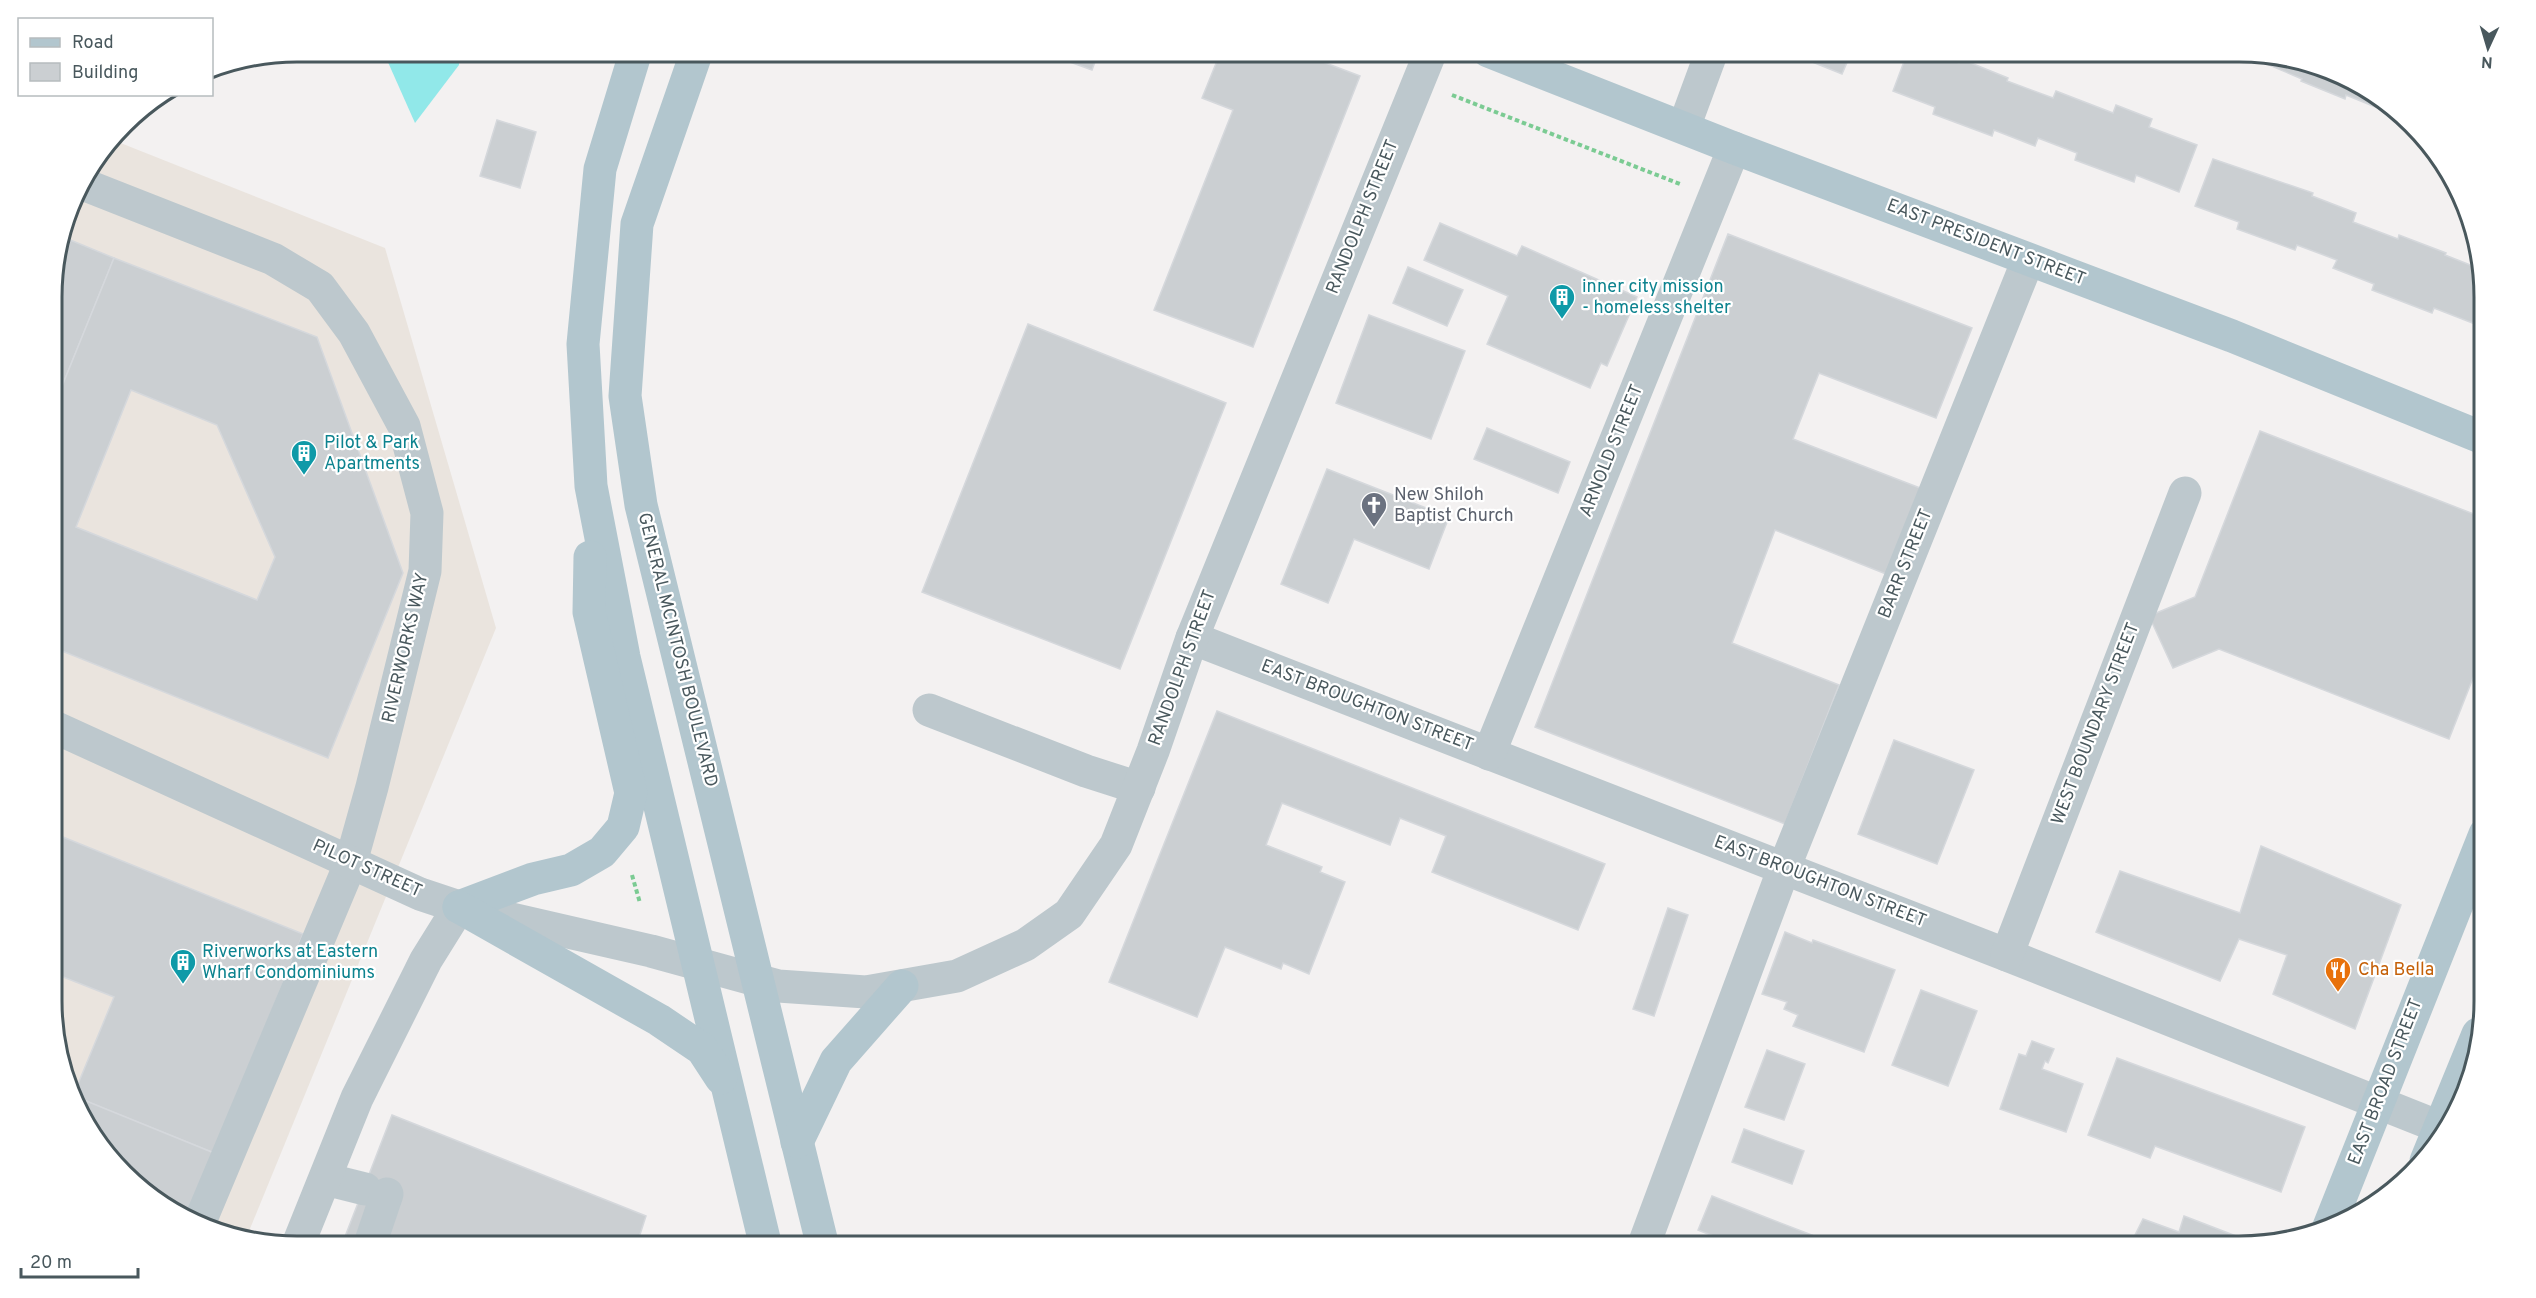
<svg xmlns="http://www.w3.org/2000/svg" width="2536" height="1298" viewBox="0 0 2536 1298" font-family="Overpass,sans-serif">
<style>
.commercial{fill:#eae4de}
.water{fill:#91e8e9}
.building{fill:#cbcfd2;stroke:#d5d8dc;stroke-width:1.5;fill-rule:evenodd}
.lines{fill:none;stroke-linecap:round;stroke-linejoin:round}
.path{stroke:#7bcb93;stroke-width:4;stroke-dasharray:4.5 3;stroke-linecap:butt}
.minor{stroke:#bdc8cd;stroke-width:33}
.major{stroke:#b2c6ce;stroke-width:33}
.labels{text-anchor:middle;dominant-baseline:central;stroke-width:4.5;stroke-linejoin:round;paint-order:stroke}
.street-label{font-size:18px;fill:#49585d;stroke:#fff}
.culture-label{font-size:18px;fill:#0d838f;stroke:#fff;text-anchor:start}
.worship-label{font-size:18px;fill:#5b616d;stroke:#fff;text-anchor:start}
.food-label{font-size:18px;fill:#c56008;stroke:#fff;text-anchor:start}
.rim{fill:none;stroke:#49585d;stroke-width:3}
</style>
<rect width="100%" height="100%" fill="#f3f1f1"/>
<polygon class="commercial" points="113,140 385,248 496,628 247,1236 188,1222 102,1151 70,1095 53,1034 52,280 76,188"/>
<polygon class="water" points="383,51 459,51 459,65 415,123"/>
<g class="building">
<polygon points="1062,51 1099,51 1092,70 1059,58"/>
<polygon points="1221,51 1294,51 1360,76 1253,347 1154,310 1233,110 1202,98"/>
<polygon points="1796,51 1852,51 1842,74 1795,55"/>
<polygon points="1908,51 1928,51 1959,63 1961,59 2008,78 2007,81 2053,98 2056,91 2113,113 2116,105 2152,119 2149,127 2197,145 2179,192 2136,175 2134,182 2075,160 2077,153 2038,138 2035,146 1994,130 1992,136 1933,114 1935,107 1893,91"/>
<polygon points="2256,55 2348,76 2395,115 2346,95 2345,99 2301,81 2302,79 2255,59"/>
<polygon points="497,120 536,132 520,188 480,176"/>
<polygon points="2213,159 2313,193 2312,196 2356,213 2353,222 2398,239 2399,235 2446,253 2445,255 2483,270 2483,303 2475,324 2434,308 2432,313 2372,290 2374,284 2333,268 2337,260 2297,245 2295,250 2237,229 2239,222 2195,206"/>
<polygon points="1440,223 1517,256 1522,246 1637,297 1607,366 1601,363 1590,388 1487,344 1508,296 1424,260"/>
<polygon points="1728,234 1972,328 1936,418 1819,373 1793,439 1920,488 1886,574 1775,530 1732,643 1839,685 1785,824 1535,727"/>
<polygon points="63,237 114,258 52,411 52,280"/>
<path d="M114 258 317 337 403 573 328 758 52 647V411ZM131 390 217 425 275 557 257 600 76 527Z"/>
<polygon points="1408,267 1463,290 1447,326 1393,303"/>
<polygon points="1369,315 1465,351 1431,439 1336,403"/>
<polygon points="1028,324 1226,403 1120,669 922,592"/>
<polygon points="1487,428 1570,462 1558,493 1474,459"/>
<polygon points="2260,431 2484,518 2484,650 2449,739 2219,649 2173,668 2149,616 2195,597"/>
<polygon points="1327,469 1449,517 1429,569 1354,539 1328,603 1281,584"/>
<polygon points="1217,711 1605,864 1578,930 1432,872 1446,836 1400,818 1390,845 1282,803 1266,845 1322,867 1320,872 1345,882 1309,974 1283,963 1281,969 1225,947 1197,1017 1109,982"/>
<polygon points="1894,740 1974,770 1937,864 1858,834"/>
<polygon points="53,833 303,934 214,1153 73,1096 114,997 53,973"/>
<polygon points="2261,846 2401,905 2355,1029 2273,994 2287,955 2239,939 2220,981 2096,932 2120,871 2240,913"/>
<polygon points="1668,908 1688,915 1654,1016 1633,1009"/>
<polygon points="1785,932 1812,943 1813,940 1895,970 1864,1052 1793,1026 1798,1015 1784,1009 1787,1002 1762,994"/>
<polygon points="1921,990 1977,1011 1948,1086 1892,1065"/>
<polygon points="2032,1041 2054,1049 2048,1063 2045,1061 2042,1069 2083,1084 2066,1132 2000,1109 2019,1054 2026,1056"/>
<polygon points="1767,1050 1805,1064 1784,1120 1745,1107"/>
<polygon points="2117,1058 2305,1127 2281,1192 2155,1146 2150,1158 2088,1135"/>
<polygon points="69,1094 214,1153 186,1220 102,1151"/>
<polygon points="392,1115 646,1216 636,1247 341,1247"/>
<polygon points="1744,1129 1804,1151 1792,1184 1732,1162"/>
<polygon points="1712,1196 1765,1217 1843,1247 1741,1247 1698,1230"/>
<polygon points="2184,1216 2236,1236 2232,1246 2129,1247 2143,1219 2179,1232"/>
</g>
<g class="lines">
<g class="path">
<polyline points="1452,95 1680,184"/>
<polyline points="632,875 640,903"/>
</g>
<g class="minor">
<polyline points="1684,127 1712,51"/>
<polyline points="80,183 273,259 320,287 354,333 404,426 427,513 425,571 372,787 351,862 199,1224"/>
<polyline points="1192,638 2007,955 2447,1130"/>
<polyline points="929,710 1086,771 1139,788"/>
<polyline points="52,726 420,894 459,907 651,951 778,986 866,992 957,976 1025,945 1069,914 1116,845 1153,751 1192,638 1431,51"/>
<polyline points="1489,754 1734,148"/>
<polyline points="2007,955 2185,493"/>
<polyline points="325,1179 365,1189"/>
<polyline points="297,1247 357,1098 426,960 459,907"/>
<polyline points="369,1247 387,1194"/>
<polyline points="1643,1247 1784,868 2028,260"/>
</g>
<g class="major">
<polyline points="636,51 600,169 583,344 591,486 624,657 766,1247"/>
<polyline points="697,51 637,224 625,396 641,505 823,1247"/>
<polyline points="1488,51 1734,148 2232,336 2483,438"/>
<polyline points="459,907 533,879 571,870 602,852 623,827 631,793 589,612 590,557"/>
<polyline points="459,907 659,1020 702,1049 721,1078"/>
<polyline points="797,1142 836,1061 902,986"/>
<polyline points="2426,1161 2478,1034"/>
<polyline points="2328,1229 2485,834"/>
</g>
</g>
<defs>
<g id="building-pin" transform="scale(1.35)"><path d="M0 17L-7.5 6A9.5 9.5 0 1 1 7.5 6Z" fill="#0f9aa8" stroke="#fff"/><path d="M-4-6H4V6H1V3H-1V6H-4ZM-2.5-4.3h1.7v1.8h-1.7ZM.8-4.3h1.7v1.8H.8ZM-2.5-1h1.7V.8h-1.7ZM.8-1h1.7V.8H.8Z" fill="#fff"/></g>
<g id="church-pin" transform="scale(1.35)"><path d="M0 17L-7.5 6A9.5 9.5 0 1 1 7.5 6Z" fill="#6b7280" stroke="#fff"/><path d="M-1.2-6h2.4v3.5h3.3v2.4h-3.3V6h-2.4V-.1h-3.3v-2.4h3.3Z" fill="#fff"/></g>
<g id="restaurant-pin" transform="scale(1.35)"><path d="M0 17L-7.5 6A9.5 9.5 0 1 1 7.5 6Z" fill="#e8710a" stroke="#fff"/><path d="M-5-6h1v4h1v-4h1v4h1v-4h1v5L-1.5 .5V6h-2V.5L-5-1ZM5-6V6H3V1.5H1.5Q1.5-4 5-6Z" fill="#fff"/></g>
</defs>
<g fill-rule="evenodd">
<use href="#building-pin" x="1562" y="297"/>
<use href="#building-pin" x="304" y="453"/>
<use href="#church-pin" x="1374" y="505"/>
<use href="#building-pin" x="183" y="962"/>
<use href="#restaurant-pin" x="2338" y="970"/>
</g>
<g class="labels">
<g class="street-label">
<text transform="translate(1363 217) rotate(-68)">RANDOLPH STREET</text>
<text transform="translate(1986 243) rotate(21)">EAST PRESIDENT STREET</text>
<text transform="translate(1612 451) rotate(-68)">ARNOLD STREET</text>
<text transform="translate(1906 564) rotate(-68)">BARR STREET</text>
<text transform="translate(406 648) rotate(-77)">RIVERWORKS WAY</text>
<text transform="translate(677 650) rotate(76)">GENERAL MCINTOSH BOULEVARD</text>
<text transform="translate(1183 668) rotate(-70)">RANDOLPH STREET</text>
<text transform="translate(1367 706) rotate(21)">EAST BROUGHTON STREET</text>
<text transform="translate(2096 724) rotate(-69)">WEST BOUNDARY STREET</text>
<text transform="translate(367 869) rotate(24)">PILOT STREET</text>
<text transform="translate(1820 882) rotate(21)">EAST BROUGHTON STREET</text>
<text transform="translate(2386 1082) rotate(-69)">EAST BROAD STREET</text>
</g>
<g class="culture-label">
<text x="1582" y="287">inner city mission<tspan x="1582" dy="21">- homeless shelter</tspan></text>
<text x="324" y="443">Pilot &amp; Park<tspan x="324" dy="21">Apartments</tspan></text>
<text x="202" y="952">Riverworks at Eastern<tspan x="202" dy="21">Wharf Condominiums</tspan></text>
</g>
<g class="worship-label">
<text x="1394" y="495">New Shiloh<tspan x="1394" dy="21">Baptist Church</tspan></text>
</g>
<g class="food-label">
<text x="2358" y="970">Cha Bella</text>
</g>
</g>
<path d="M0 0H2536V1298H0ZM297 62H2239A235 235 0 0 1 2474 297V1001A235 235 0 0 1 2239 1236H297A235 235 0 0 1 62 1001V297A235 235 0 0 1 297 62Z" fill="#fff" fill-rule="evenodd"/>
<path class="rim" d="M297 62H2239A235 235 0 0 1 2474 297V1001A235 235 0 0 1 2239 1236H297A235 235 0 0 1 62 1001V297A235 235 0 0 1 297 62Z"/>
<rect x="18" y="18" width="195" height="78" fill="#ffffff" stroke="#b6bcbe" stroke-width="1.5"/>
<rect x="30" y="38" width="30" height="9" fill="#b2c6ce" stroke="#b6bcbe" stroke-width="1.5"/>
<text x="72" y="48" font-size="18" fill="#49585d">Road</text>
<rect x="30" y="63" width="30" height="18" fill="#cbcfd2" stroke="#b6bcbe" stroke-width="1.5"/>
<text x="72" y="78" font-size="18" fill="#49585d">Building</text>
<g transform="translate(2488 48) rotate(184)" stroke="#ffffff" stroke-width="4.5" paint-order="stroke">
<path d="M0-4.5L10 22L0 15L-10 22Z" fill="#49585d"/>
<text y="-9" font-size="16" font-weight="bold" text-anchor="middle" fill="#49585d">N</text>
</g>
<path d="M21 1268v9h117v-9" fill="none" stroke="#49585d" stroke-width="3"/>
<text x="30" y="1268" font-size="18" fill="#49585d" stroke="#ffffff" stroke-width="4.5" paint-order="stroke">20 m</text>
</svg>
